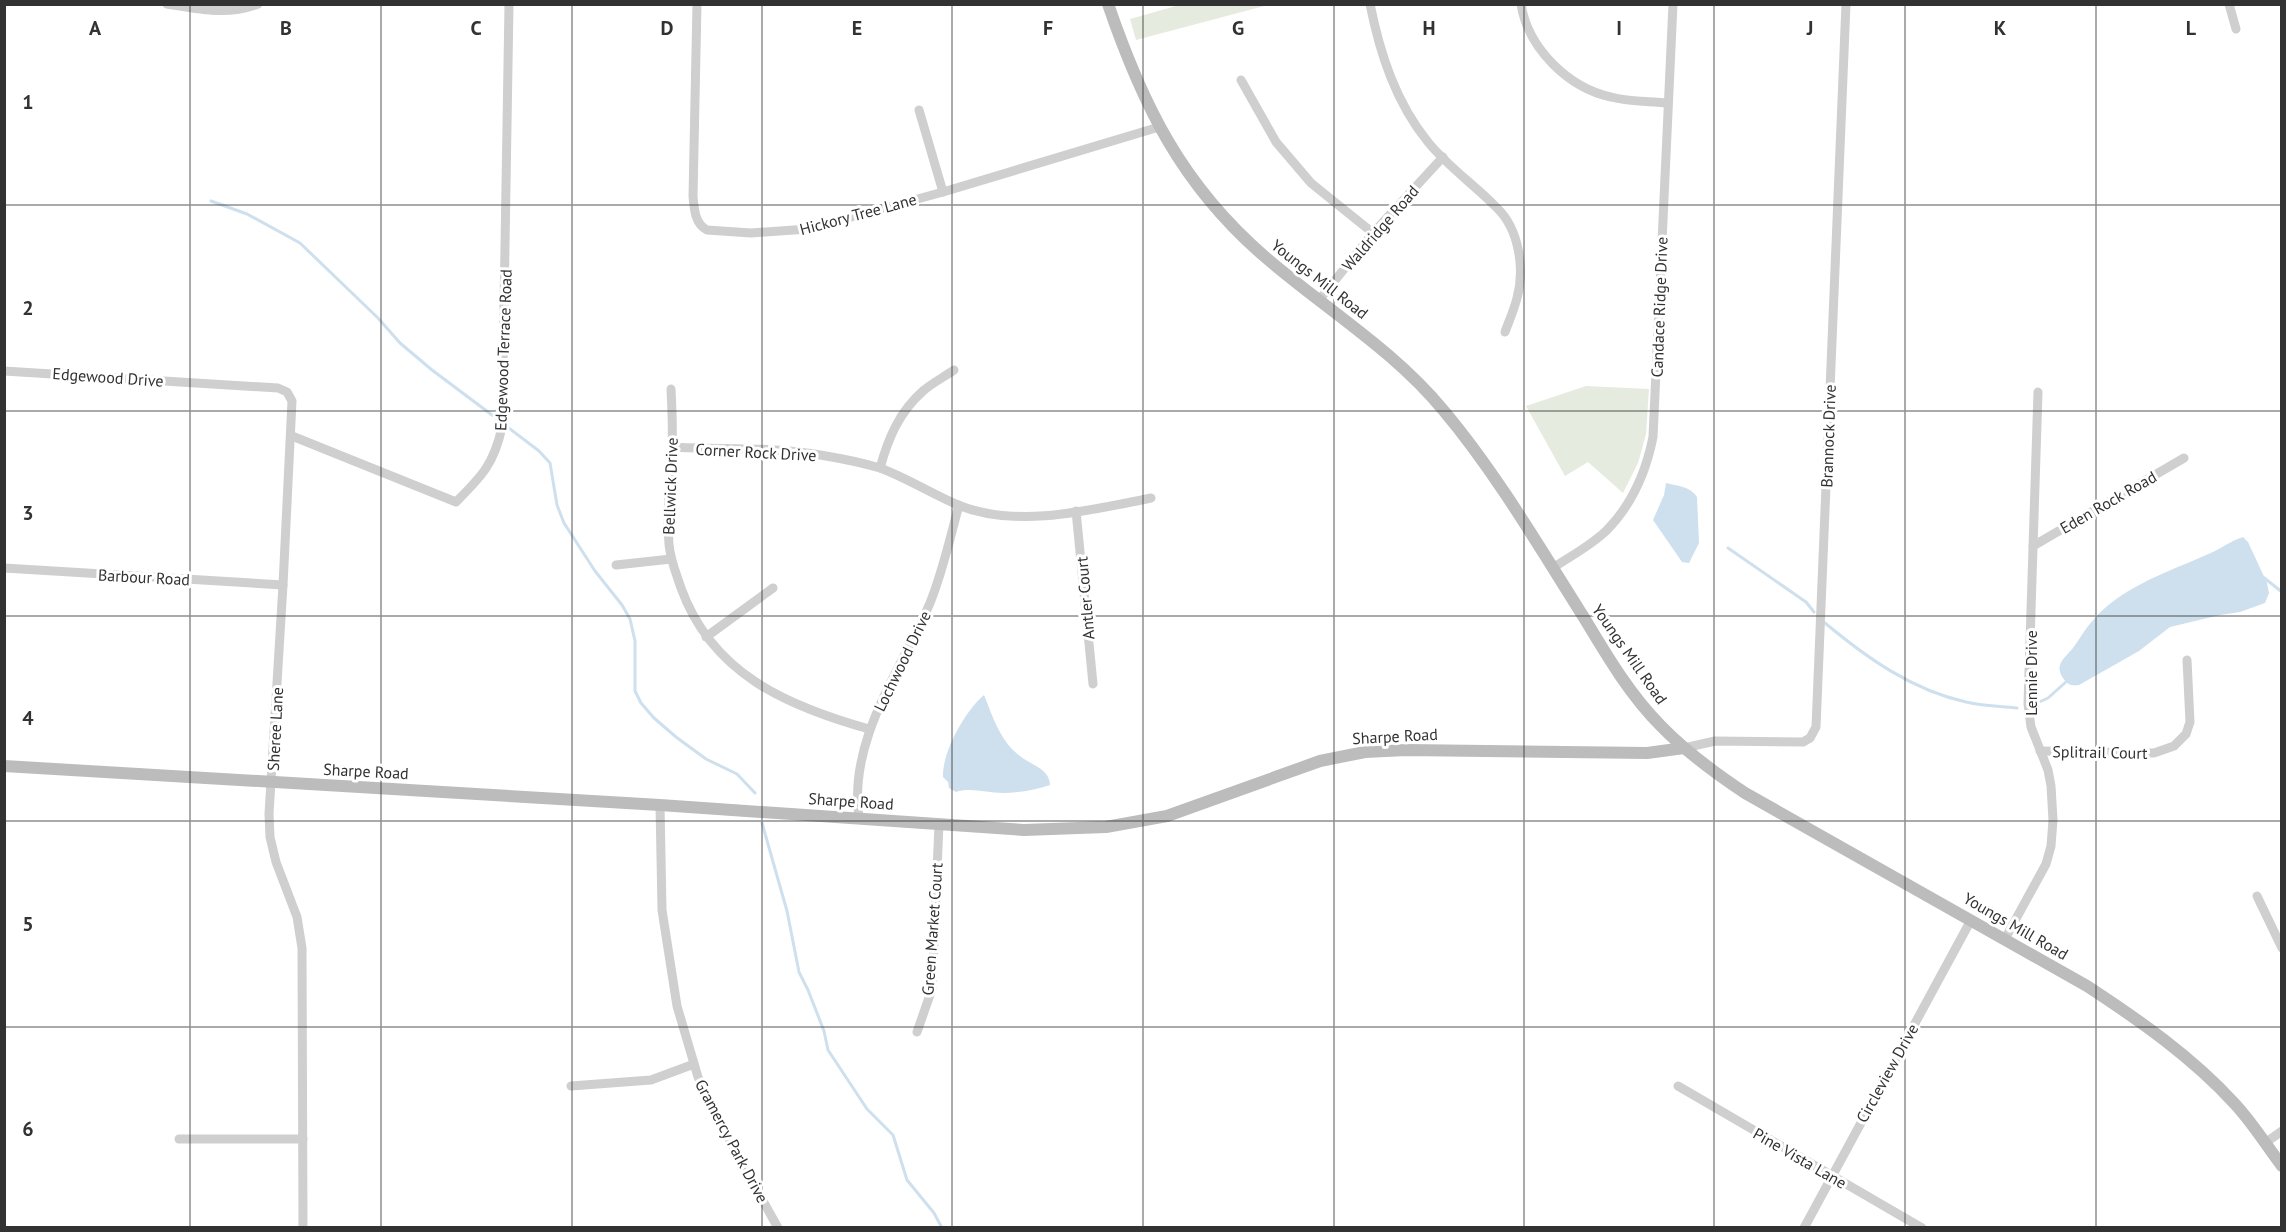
<svg xmlns="http://www.w3.org/2000/svg" width="2286" height="1232" viewBox="0 0 2286 1232" font-family="'PT Sans',sans-serif">
<style>
.green{fill:#e5ebde}
.water{fill:#cee0ed}
.lines{fill:none;stroke-linecap:round;stroke-linejoin:round}
.stream{stroke:#cee0ed;stroke-width:3}
.street{stroke:#cfcfcf;stroke-width:9}
.secondary{stroke:#bcbcbc;stroke-width:12}
.grid{fill:none;stroke:#323232;stroke-width:1.5;stroke-opacity:0.55}
.labels{text-anchor:middle;dominant-baseline:central;stroke-width:6;stroke-linejoin:round;paint-order:stroke}
.street-label{font-size:16px;fill:#323232;stroke:#fff}
.grid-label{font-size:20px;text-anchor:middle;font-weight:bold;fill:#323232;stroke:#fff;stroke-width:6;stroke-linejoin:round;paint-order:stroke}
</style>
<rect width="100%" height="100%" fill="#fff"/>
<g class="green">
<polygon points="1183,4 1268,4 1268,5 1136,40 1130,19"/>
<polygon points="1586,386 1649,389 1646,434 1638,463 1623,493 1588,462 1565,476 1526,406"/>
</g>
<g class="water">
<path d="M1666 483C1677 486 1690 486 1697 497L1699 543 1689 563 1682 562 1653 520 1664 495Z"/>
<path d="M2243 537 2248 542 2267 583 2269 593 2265 603 2240 612 2220 615 2170 627 2139 651 2079 685C2071 686 2068 685 2063 678 2054 664 2065 658 2073 648 2079 640 2083 632 2089 625 2119 587 2164 574 2206 555 2219 550 2230 541 2243 537Z"/>
<path d="M984 695C993 717 1000 741 1020 756 1031 765 1050 769 1050 785 1036 790 1018 793 1003 793 987 793 970 787 956 792L949 788 948 782 943 777C942 752 965 711 984 695Z"/>
</g>
<g class="lines">
<g class="stream">
<polyline points="211,201 247,214 300,243 378,318 400,343 432,370 500,421"/>
<polyline points="505,425 539,451 550,463 557,505 564,523 595,571 622,605 630,619 635,641 635,691 641,703 654,718 676,737 706,759 737,774 755,793"/>
<polyline points="1728,548 1806,602 1814,612"/>
<polyline points="2262,578 2263,577 2282,592"/>
<path d="M1825 623C1867 658 1912 690 1966 702 1982 706 2000 706 2017 708"/>
<polyline points="2037,703 2048,698 2067,681"/>
<polyline points="762,823 787,911 799,972 808,990 824,1031 828,1050 867,1109 893,1135 907,1180 934,1213 942,1228"/>
</g>
<g class="street">
<path d="M167 4C198 9 228 16 258 4"/>
<path d="M697 4 693 196C694 209 695 224 707 230L751 233 808 229 943 192 1159 127"/>
<path d="M1370 4C1380 54 1396 103 1428 142 1448 167 1475 185 1497 208 1519 229 1525 269 1517 298 1514 310 1509 321 1505 332"/>
<path d="M1521 4C1528 49 1569 88 1611 97 1629 102 1649 101 1668 103"/>
<polyline points="2229,4 2236,29"/>
<polyline points="1241,80 1276,142 1311,183 1373,233"/>
<polyline points="919,110 943,192"/>
<polyline points="1320,299 1373,233 1443,157"/>
<polyline points="4,371 278,388 287,392 292,401 283,585 269,814 270,837 276,862 297,917 302,948 303,1228"/>
<path d="M671 389C672 409 673 429 672 448 671 480 666 512 669 544 670 559 676 573 681 588 712 674 787 706 869 729"/>
<path d="M292 436 456 502C482 476 494 464 502 427L509 4"/>
<path d="M672 447C723 450 776 446 826 456 844 459 863 463 880 468 907 478 932 494 958 505 1017 529 1091 510 1151 498"/>
<path d="M880 468C888 439 899 412 923 391 932 383 944 377 954 370"/>
<polyline points="1076,511 1093,684"/>
<polyline points="2033,546 2184,458"/>
<polyline points="616,565 671,559"/>
<polyline points="4,568 283,585"/>
<path d="M1552 568C1570 557 1590 546 1606 531 1631 506 1646 472 1653 437L1673 4"/>
<polyline points="706,637 773,588"/>
<polyline points="1684,748 1715,741 1803,742 1810,738 1816,727 1846,4"/>
<polyline points="2040,751 2154,753 2174,746 2186,734 2190,722 2187,660"/>
<polyline points="660,805 662,910 677,1006 698,1077 713,1110 778,1228"/>
<path d="M859 818C848 740 900 672 930 603 943 571 950 538 959 505"/>
<polyline points="2257,896 2282,948"/>
<polyline points="2005,939 2046,864 2051,846 2053,820 2051,786 2048,770 2031,727 2028,704 2038,392"/>
<polyline points="917,1032 932,989 939,824"/>
<polyline points="571,1086 651,1080 694,1064"/>
<polyline points="1678,1086 1922,1228"/>
<polyline points="179,1139 303,1139"/>
<polyline points="2265,1143 2282,1131"/>
<polyline points="1804,1228 1971,920"/>
</g>
<g class="secondary">
<path d="M1108 4C1143 106 1182 185 1264 256 1324 308 1393 349 1444 411 1496 473 1540 548 1583 616 1606 654 1629 694 1661 726 1686 752 1715 773 1745 793L2087 986C2139 1020 2192 1057 2234 1103 2252 1122 2266 1145 2282 1166"/>
<polyline points="4,766 660,805 1024,830 1106,827 1167,816 1320,761 1365,752 1406,750 1647,753 1684,748"/>
</g>
</g>
<path class="grid" d="M190 4V1228M381 4V1228M572 4V1228M762 4V1228M952 4V1228M1143 4V1228M1334 4V1228M1524 4V1228M1714 4V1228M1905 4V1228M2096 4V1228M4 205H2282M4 411H2282M4 616H2282M4 821H2282M4 1027H2282"/>
<g class="labels">
<g class="street-label">
<text transform="translate(858 214) rotate(-15)">Hickory Tree Lane</text>
<text transform="translate(1380 228) rotate(-49)">Waldridge Road</text>
<text transform="translate(1320 279) rotate(38)">Youngs Mill Road</text>
<text transform="translate(1659 307) rotate(-88)">Candace Ridge Drive</text>
<text transform="translate(503 350) rotate(-88)">Edgewood Terrace Road</text>
<text transform="translate(108 377) rotate(4)">Edgewood Drive</text>
<text transform="translate(1828 436) rotate(-88)">Brannock Drive</text>
<text transform="translate(756 452) rotate(3)">Corner Rock Drive</text>
<text transform="translate(670 486) rotate(-88)">Bellwick Drive</text>
<text transform="translate(2108 502) rotate(-30)">Eden Rock Road</text>
<text transform="translate(144 577) rotate(3)">Barbour Road</text>
<text transform="translate(1085 598) rotate(-95)">Antler Court</text>
<text transform="translate(1630 654) rotate(55)">Youngs Mill Road</text>
<text transform="translate(902 661) rotate(-64)">Lochwood Drive</text>
<text transform="translate(2031 673) rotate(-90)">Lennie Drive</text>
<text transform="translate(275 729) rotate(-87)">Sheree Lane</text>
<text transform="translate(1395 736) rotate(-3)">Sharpe Road</text>
<text transform="translate(2100 752) rotate(1)">Splitrail Court</text>
<text transform="translate(366 771) rotate(3)">Sharpe Road</text>
<text transform="translate(851 801) rotate(4)">Sharpe Road</text>
<text transform="translate(2016 926) rotate(30)">Youngs Mill Road</text>
<text transform="translate(932 929) rotate(-86)">Green Market Court</text>
<text transform="translate(1887 1073) rotate(-61)">Circleview Drive</text>
<text transform="translate(732 1141) rotate(62)">Gramercy Park Drive</text>
<text transform="translate(1800 1158) rotate(30)">Pine Vista Lane</text>
</g>
</g>
<g class="grid-label">
<text x="95" y="35">A</text>
<text x="286" y="35">B</text>
<text x="476" y="35">C</text>
<text x="667" y="35">D</text>
<text x="857" y="35">E</text>
<text x="1048" y="35">F</text>
<text x="1238" y="35">G</text>
<text x="1429" y="35">H</text>
<text x="1619" y="35">I</text>
<text x="1810" y="35">J</text>
<text x="2000" y="35">K</text>
<text x="2191" y="35">L</text>
<text x="28" y="109">1</text>
<text x="28" y="315">2</text>
<text x="28" y="520">3</text>
<text x="28" y="725">4</text>
<text x="28" y="931">5</text>
<text x="28" y="1136">6</text>
</g>
<rect width="2286" height="1232" fill="none" stroke="#323232" stroke-width="12"/>
</svg>
